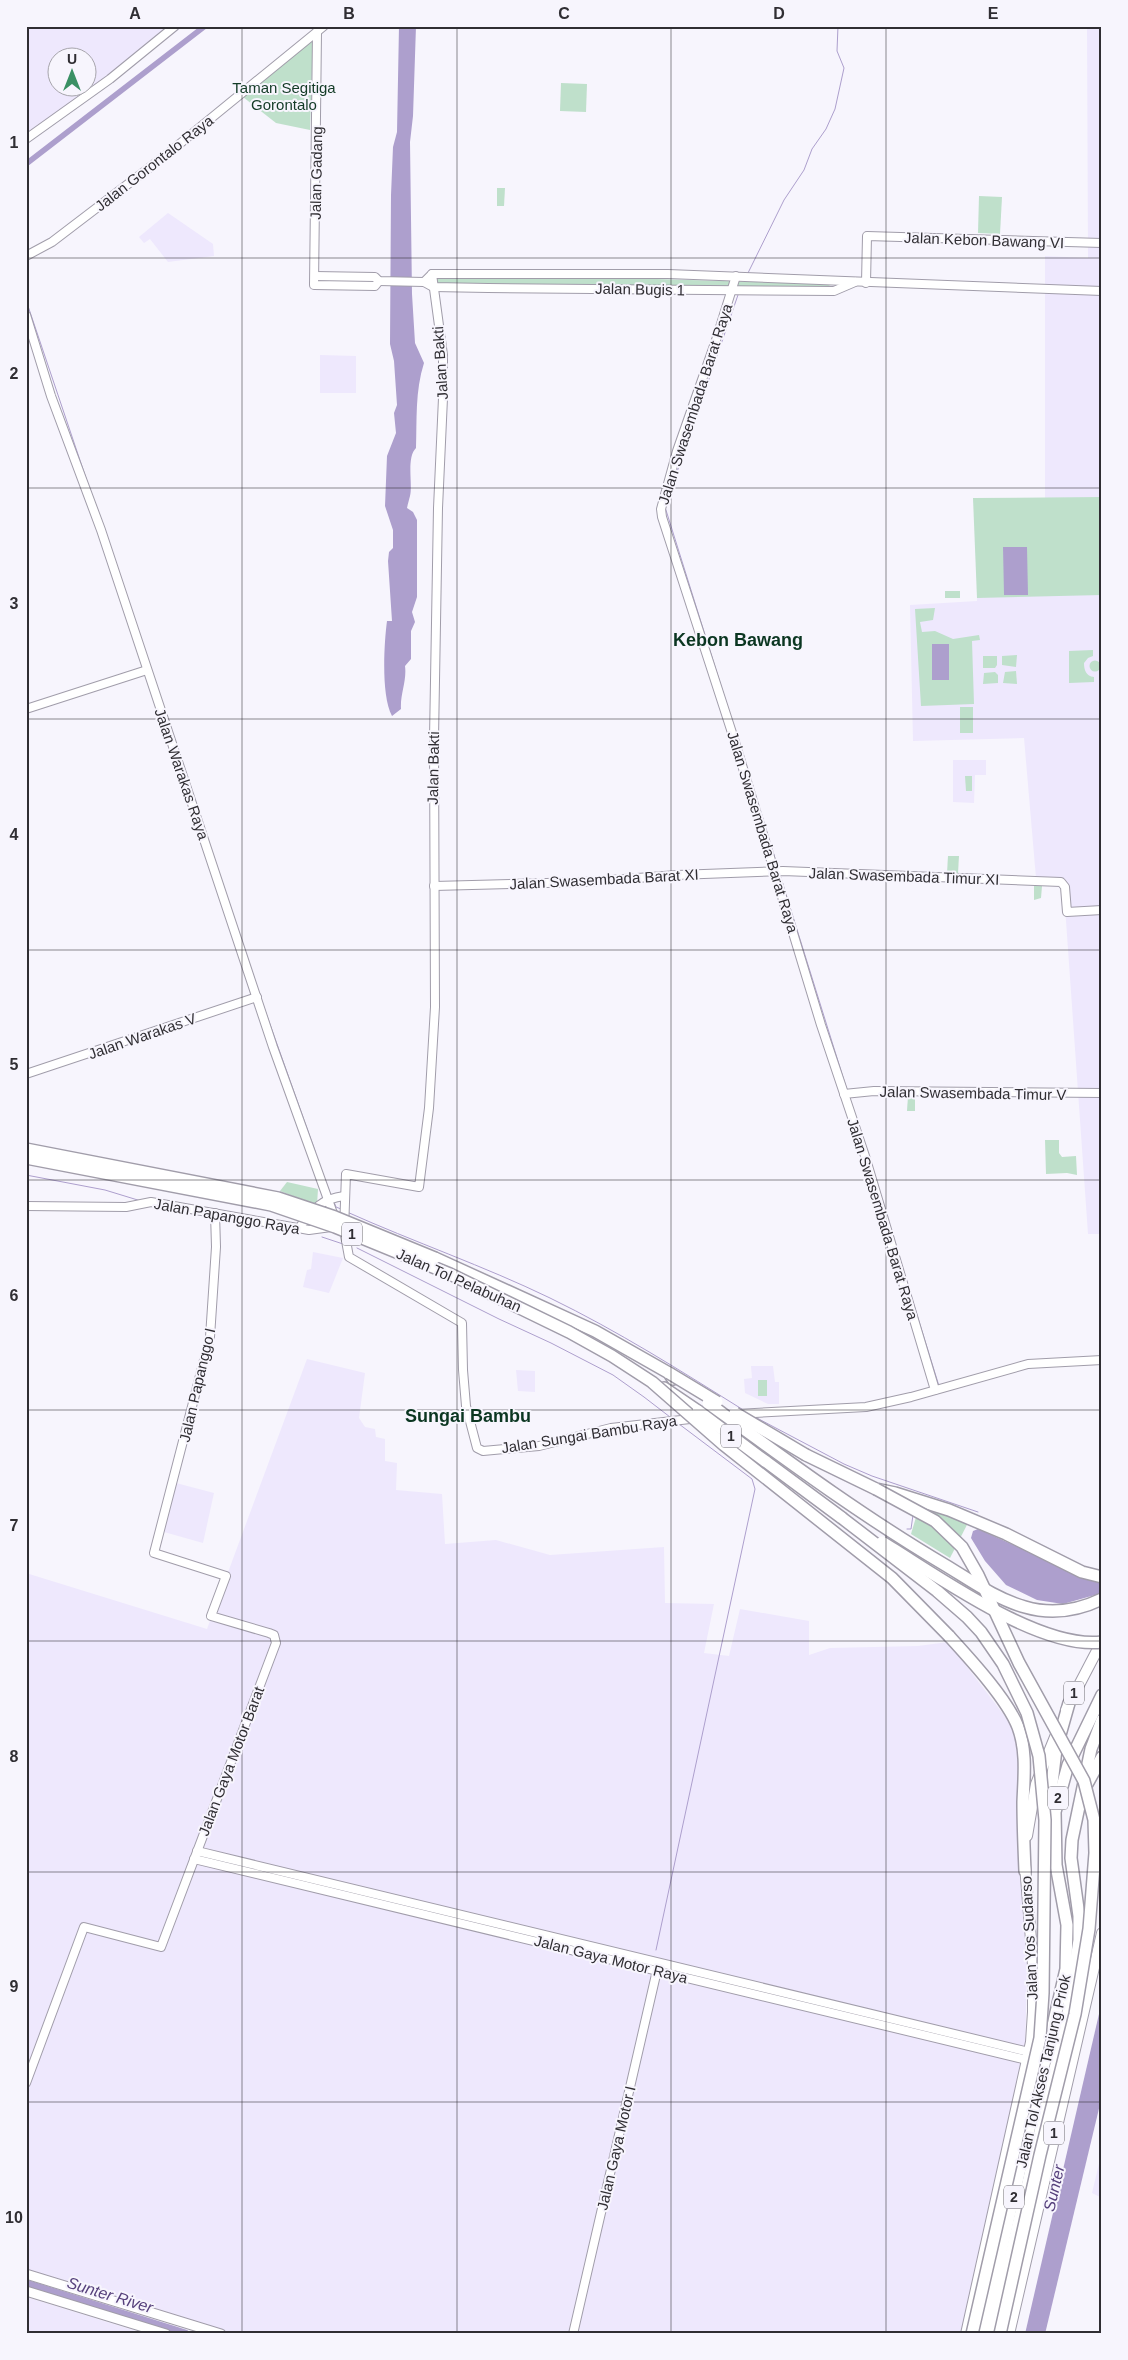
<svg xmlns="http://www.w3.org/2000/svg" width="1128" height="2360" viewBox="0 0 1128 2360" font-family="Helvetica,sans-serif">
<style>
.built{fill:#eee8fd;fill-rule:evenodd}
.green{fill:#bfe0cb}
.water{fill:#ad9fcd}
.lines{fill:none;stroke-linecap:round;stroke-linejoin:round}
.stream{stroke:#ad9fcd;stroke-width:1}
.canal{stroke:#ad9fcd;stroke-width:5.5}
.river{stroke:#ad9fcd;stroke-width:9}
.tertiary-casing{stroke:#a19daa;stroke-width:10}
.secondary-casing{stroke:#a19daa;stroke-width:11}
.trunk-casing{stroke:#a19daa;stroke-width:12}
.motorway-casing{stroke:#a19daa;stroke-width:14}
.tertiary{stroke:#fff;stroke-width:8}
.secondary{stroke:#fff;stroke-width:9}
.trunk{stroke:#fff;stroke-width:10}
.motorway{stroke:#fff;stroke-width:11}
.motorway-bridge-casing{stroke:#a19daa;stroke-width:14;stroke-linecap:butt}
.motorway-bridge{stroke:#fff;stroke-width:11}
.grid{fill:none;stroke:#302e33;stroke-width:1;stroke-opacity:0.55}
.labels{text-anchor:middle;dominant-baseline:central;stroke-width:4;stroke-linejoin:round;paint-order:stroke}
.shield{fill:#f7f5fd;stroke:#6c6a70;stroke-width:1}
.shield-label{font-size:14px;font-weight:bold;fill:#302e33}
.park-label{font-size:15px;fill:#133b26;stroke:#f7f5fd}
.street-label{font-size:15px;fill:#302e33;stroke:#f7f5fd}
.water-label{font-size:16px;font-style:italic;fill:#56417c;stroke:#f7f5fd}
.quarter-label{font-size:18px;font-weight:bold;fill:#0b3621;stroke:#f7f5fd}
.neatline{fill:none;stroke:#302e33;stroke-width:2}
.grid-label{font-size:16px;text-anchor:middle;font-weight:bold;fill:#302e33}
</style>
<rect width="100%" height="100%" fill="#f7f5fd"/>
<g class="built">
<path d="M26 26H184L26 140ZM58 58H88V88H58Z"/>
<polygon points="1087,26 1102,26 1102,1234 1088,1234 1063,878 1036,878 1024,738 913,741 910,605 977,601 978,503 1045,502 1045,256 1088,258"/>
<polygon points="168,213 213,244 214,256 168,262 150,239 144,243 139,237"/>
<polygon points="320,355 356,356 356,393 320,393"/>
<polygon points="953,760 986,760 986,775 975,775 974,803 953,802"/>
<polygon points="313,1252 343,1258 329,1293 303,1287 307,1270 311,1269"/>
<polygon points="307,1359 365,1373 359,1418 365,1427 375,1429 376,1437 385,1439 385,1461 397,1463 396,1490 442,1494 445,1544 496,1540 550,1555 664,1547 665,1603 714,1604 704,1653 729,1656 740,1609 809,1621 809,1655 830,1648 918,1646 948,1642 1017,1732 1028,1921 1025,2058 965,2334 232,2334 26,2271 26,1573 207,1629"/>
<polygon points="751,1366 773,1366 775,1382 779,1382 779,1404 768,1404 745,1393 744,1379 752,1378"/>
<polygon points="516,1370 535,1371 535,1392 518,1391"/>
<polygon points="176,1483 214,1493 203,1543 164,1532"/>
<polygon points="1102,2151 1102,2198 1092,2193"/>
<polygon points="26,2297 146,2334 26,2334"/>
</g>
<g class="green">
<polygon points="313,38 310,130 276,123 243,97"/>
<polygon points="561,83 587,84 586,112 560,111"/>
<polygon points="497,188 505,188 504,206 497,206"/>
<polygon points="979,196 1002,197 1000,234 978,233"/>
<polygon points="559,276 826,284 833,287 435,286 436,277"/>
<polygon points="1102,497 1102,595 977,598 973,498"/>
<rect x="945" y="591" width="15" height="7"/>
<polygon points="935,608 933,620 920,622 922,632 935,631 953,639 979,635 980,640 972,641 974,704 921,706 915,609"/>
<path d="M1093 650V656L1088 658 1084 663C1084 670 1086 676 1094 677V682L1069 683V651Z"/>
<polygon points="1017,655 1016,667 1002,665 1002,656"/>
<polygon points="983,656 997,656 997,665 995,668 983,668"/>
<circle cx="1095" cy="666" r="5.5"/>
<polygon points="1016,671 1017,684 1003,683 1005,672"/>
<polygon points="995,672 998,675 998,683 983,684 984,673"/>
<rect x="960" y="707" width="13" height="26"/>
<polygon points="965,776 972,776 972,791 966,791"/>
<polygon points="948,856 959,856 958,873 947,873"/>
<polygon points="1034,885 1042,886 1041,898 1034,900"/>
<polygon points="908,1096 915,1096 915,1111 907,1111"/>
<polygon points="1045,1140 1059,1140 1059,1153 1062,1157 1076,1156 1077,1175 1067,1173 1046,1174"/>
<polygon points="287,1182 318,1189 317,1205 280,1191"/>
<rect x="758" y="1380" width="9" height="16"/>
<polygon points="922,1497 971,1517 950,1558 911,1534"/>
</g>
<g class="water">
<path d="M399 26H416L413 116 410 142 412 294 415 343 424 363C415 391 417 420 416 448 406 458 413 484 410 496 409 500 408 503 407 508L413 512 417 520V597L412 612 415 622 411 631V659L405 666C407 681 400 694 401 709L392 716C381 696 384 644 387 621H392L388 561 389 552 393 548V530L385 506 387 456 396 433 394 413 397 405 394 361 390 344 391 195 393 147 397 132Z"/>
<polygon points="1003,547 1027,547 1028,595 1004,595"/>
<rect x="932" y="644" width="17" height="36"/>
<polygon points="978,1529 1058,1565 1102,1580 1102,1593 1063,1604 1037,1600 1006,1585 985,1561 971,1538 973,1531"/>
<polygon points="1102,2001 1102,2096 1045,2334 1025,2334"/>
</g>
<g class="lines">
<g class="stream">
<polyline points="748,273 784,200 804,170 812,149 826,129 835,109 844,68 837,51 838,26"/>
<polyline points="26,300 91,493"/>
<polyline points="667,501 739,292"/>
<polyline points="665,507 778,868"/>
<polyline points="177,748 190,785"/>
<polyline points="780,875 847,1090"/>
<polyline points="229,902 236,925"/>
<polyline points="256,985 315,1151"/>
<polyline points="849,1097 854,1112"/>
<polyline points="26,1175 105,1190 141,1201"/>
<polyline points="325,1181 331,1196"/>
<polyline points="334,1202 336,1207 341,1209"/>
<path d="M347 1212C414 1242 484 1266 550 1298 618 1331 681 1371 745 1411"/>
<polyline points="322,1237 343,1244"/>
<polyline points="896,1247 939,1386"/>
<polyline points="357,1248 499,1319 551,1343 613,1375 644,1397 670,1417"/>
<polyline points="755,1417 844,1464 872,1476 978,1512"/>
<polyline points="907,1529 911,1529 913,1515"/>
<polyline points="656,1950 755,1489 752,1479 679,1424"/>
</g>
<polyline class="canal" points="26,164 205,26"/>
<polyline class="river" points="26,2284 185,2334"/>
<g class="tertiary-casing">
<g id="tertiary">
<polyline points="317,32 314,285 375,286 379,281"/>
<polyline points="26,139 110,79 175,26"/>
<polyline points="26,256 52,242 166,155 324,26"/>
<polyline points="432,274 443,355 443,398 438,508 434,738 435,1007 429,1108 419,1187 346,1174 344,1230 349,1257 462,1323 463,1370 466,1406 477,1448 483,1451 539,1446 611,1428 725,1415"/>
<polyline points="315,276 375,277 379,281 424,282 433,287 488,288 834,291 855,282"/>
<polyline points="736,276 716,340 677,451 661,509 662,517 735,742 821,1025 865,1156 935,1390"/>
<polyline points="424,282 432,274 668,274 1102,291"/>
<polyline points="866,283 867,236 1102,243"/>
<polyline points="26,315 51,396 101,530 273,1047 335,1219"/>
<polyline points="26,709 147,670"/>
<polyline points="434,886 584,882 677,875 783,871 1061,882 1065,887 1067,912 1102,910"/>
<polyline points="26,1074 257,997"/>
<polyline points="844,1094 874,1091 1102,1093"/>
<polyline points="26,1206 126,1207 151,1202 309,1230 331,1227"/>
<path d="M299 1228C313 1210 320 1199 344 1196"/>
<polyline points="736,1414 866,1407 911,1397 1028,1364 1102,1360"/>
<polyline points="197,1851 1029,2052"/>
<polyline points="194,1859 1027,2060"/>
<polyline points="26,2083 84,1927 161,1947 276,1643 274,1635 269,1633 211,1616 226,1576 154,1553 210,1337 216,1247 215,1213"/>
<polyline points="573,2334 658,1966"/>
</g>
</g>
<g class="secondary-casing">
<g id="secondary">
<polyline points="26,2274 221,2334"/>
<polyline points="26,2291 166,2334"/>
</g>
</g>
<g class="trunk-casing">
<g id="trunk">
<polyline points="1066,1710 1102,1641"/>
<polyline points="1027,1836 1036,1784 1057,1732"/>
<polyline points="966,2334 1031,2042 1033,2012 1033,1965 1025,1865"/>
<polyline points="1009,2334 1102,1933"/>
</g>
</g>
<g class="motorway-casing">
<g id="motorway">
<polyline points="435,1258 595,1331 669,1373 673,1379"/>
<polyline points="664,1388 698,1411"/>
<polyline points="806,1455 876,1489 895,1493 949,1510 1006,1534 1082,1572 1102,1577"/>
<polyline points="765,1461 842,1518"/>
<path d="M949 1636C970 1659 1007 1699 1018 1727 1027 1751 1024 1777 1023 1802 1023 1825 1024 1848 1025 1871"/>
<polyline points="1087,1784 1102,1757"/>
<polyline points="1049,1810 1056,1749 1069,1703"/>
<polyline points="982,2334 1066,1969 1067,1925 1056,1865 1055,1812 1068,1765 1102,1695"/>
<polyline points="992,2334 1067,2018 1079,1940 1079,1916 1071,1858 1072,1840 1091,1749 1102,1720"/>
</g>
</g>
<use href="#tertiary" class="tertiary"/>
<use href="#secondary" class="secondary"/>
<use href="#trunk" class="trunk"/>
<use href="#motorway" class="motorway"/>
<g class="motorway-bridge-casing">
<g id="motorway-bridge">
<polyline points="26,1149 278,1198 335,1217 435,1258"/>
<polyline points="26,1158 271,1205 335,1227 450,1274 569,1332 612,1356 652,1382 724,1445 892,1578 949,1636"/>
<polyline points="669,1373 717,1402"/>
<path d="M708 1403C785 1459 862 1516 945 1565 970 1580 996 1599 1025 1607 1052 1615 1077 1611 1102 1599"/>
<polyline points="698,1411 765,1461"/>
<polyline points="735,1413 806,1455"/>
<polyline points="876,1489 935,1521 962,1547 978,1575 1019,1663 1084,1781 1094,1820 1095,1853 1089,1929 1075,2014 1040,2155 1000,2334"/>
<polyline points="842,1518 937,1591 967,1617 981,1632 1003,1664 1027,1713 1039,1756 1045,1820 1043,1993 1040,2038 972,2334"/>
<path d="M882 1542C935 1574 1039 1650 1102 1642"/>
</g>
</g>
<use href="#motorway-bridge" class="motorway-bridge"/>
</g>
<path class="grid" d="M242 26V2334M457 26V2334M671 26V2334M886 26V2334M26 258H1102M26 488H1102M26 719H1102M26 950H1102M26 1180H1102M26 1410H1102M26 1641H1102M26 1872H1102M26 2102H1102"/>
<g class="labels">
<g class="shield">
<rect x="342" y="1222.5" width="20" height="23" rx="4"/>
<rect x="721" y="1424.5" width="20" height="23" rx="4"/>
<rect x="1064" y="1681.5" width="20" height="23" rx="4"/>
<rect x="1048" y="1786.5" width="20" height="23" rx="4"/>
<rect x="1044" y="2121.5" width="20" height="23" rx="4"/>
<rect x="1004" y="2185.5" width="20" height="23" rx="4"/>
</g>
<g class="shield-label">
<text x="352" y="1234">1</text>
<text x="731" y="1436">1</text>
<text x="1074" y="1693">1</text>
<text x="1058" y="1798">2</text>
<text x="1054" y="2133">1</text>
<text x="1014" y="2197">2</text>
</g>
<g class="park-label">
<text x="284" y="87">Taman Segitiga<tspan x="284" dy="17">Gorontalo</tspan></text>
</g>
<g class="street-label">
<text transform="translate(154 163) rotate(-38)">Jalan Gorontalo Raya</text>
<text transform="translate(316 173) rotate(-89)">Jalan Gadang</text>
<text transform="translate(984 240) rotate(2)">Jalan Kebon Bawang VI</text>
<text transform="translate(640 289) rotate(1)">Jalan Bugis 1</text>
<text transform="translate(440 363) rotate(-94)">Jalan Bakti</text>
<text transform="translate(695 404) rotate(-72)">Jalan Swasembada Barat Raya</text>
<text transform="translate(433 768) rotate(-89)">Jalan Bakti</text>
<text transform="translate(182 774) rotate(71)">Jalan Warakas Raya</text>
<text transform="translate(763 832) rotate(73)">Jalan Swasembada Barat Raya</text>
<text transform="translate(904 876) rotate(2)">Jalan Swasembada Timur XI</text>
<text transform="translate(604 879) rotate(-3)">Jalan Swasembada Barat XI</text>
<text transform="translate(142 1036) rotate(-19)">Jalan Warakas V</text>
<text transform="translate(973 1093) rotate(1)">Jalan Swasembada Timur V</text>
<text transform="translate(227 1216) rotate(10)">Jalan Papanggo Raya</text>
<text transform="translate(883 1219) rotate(73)">Jalan Swasembada Barat Raya</text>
<text transform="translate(459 1280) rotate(24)">Jalan Tol Pelabuhan</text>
<text transform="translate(197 1385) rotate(-77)">Jalan Papanggo I</text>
<text transform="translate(589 1434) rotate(-9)">Jalan Sungai Bambu Raya</text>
<text transform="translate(231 1761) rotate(-69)">Jalan Gaya Motor Barat</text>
<text transform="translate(1029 1938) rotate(-93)">Jalan Yos Sudarso</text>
<text transform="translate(611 1959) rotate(14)">Jalan Gaya Motor Raya</text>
<text transform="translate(1043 2071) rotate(-77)">Jalan Tol Akses Tanjung Priok</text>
<text transform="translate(616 2148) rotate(-77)">Jalan Gaya Motor I</text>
</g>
<g class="water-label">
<text transform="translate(1054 2188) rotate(-77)">Sunter</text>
<text transform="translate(110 2295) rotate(17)">Sunter River</text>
</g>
<g class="quarter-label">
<text x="738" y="640">Kebon Bawang</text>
<text x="468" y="1416">Sungai Bambu</text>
</g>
</g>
<rect width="1128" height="2360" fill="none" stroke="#f7f5fd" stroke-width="55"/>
<g transform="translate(72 72)"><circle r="24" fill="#f7f5fd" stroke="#a7a5ac"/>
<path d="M0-4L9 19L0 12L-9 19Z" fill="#3a9064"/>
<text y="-8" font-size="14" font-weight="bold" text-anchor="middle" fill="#302e33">U</text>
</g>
<rect x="28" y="28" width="1072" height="2304" class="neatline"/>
<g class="grid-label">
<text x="135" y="19">A</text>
<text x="349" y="19">B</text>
<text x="564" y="19">C</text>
<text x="779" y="19">D</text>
<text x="993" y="19">E</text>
<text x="14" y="148">1</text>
<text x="14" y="379">2</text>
<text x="14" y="609">3</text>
<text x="14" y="840">4</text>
<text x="14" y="1070">5</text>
<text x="14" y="1301">6</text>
<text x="14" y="1531">7</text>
<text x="14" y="1762">8</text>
<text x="14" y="1992">9</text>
<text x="14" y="2223">10</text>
</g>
</svg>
